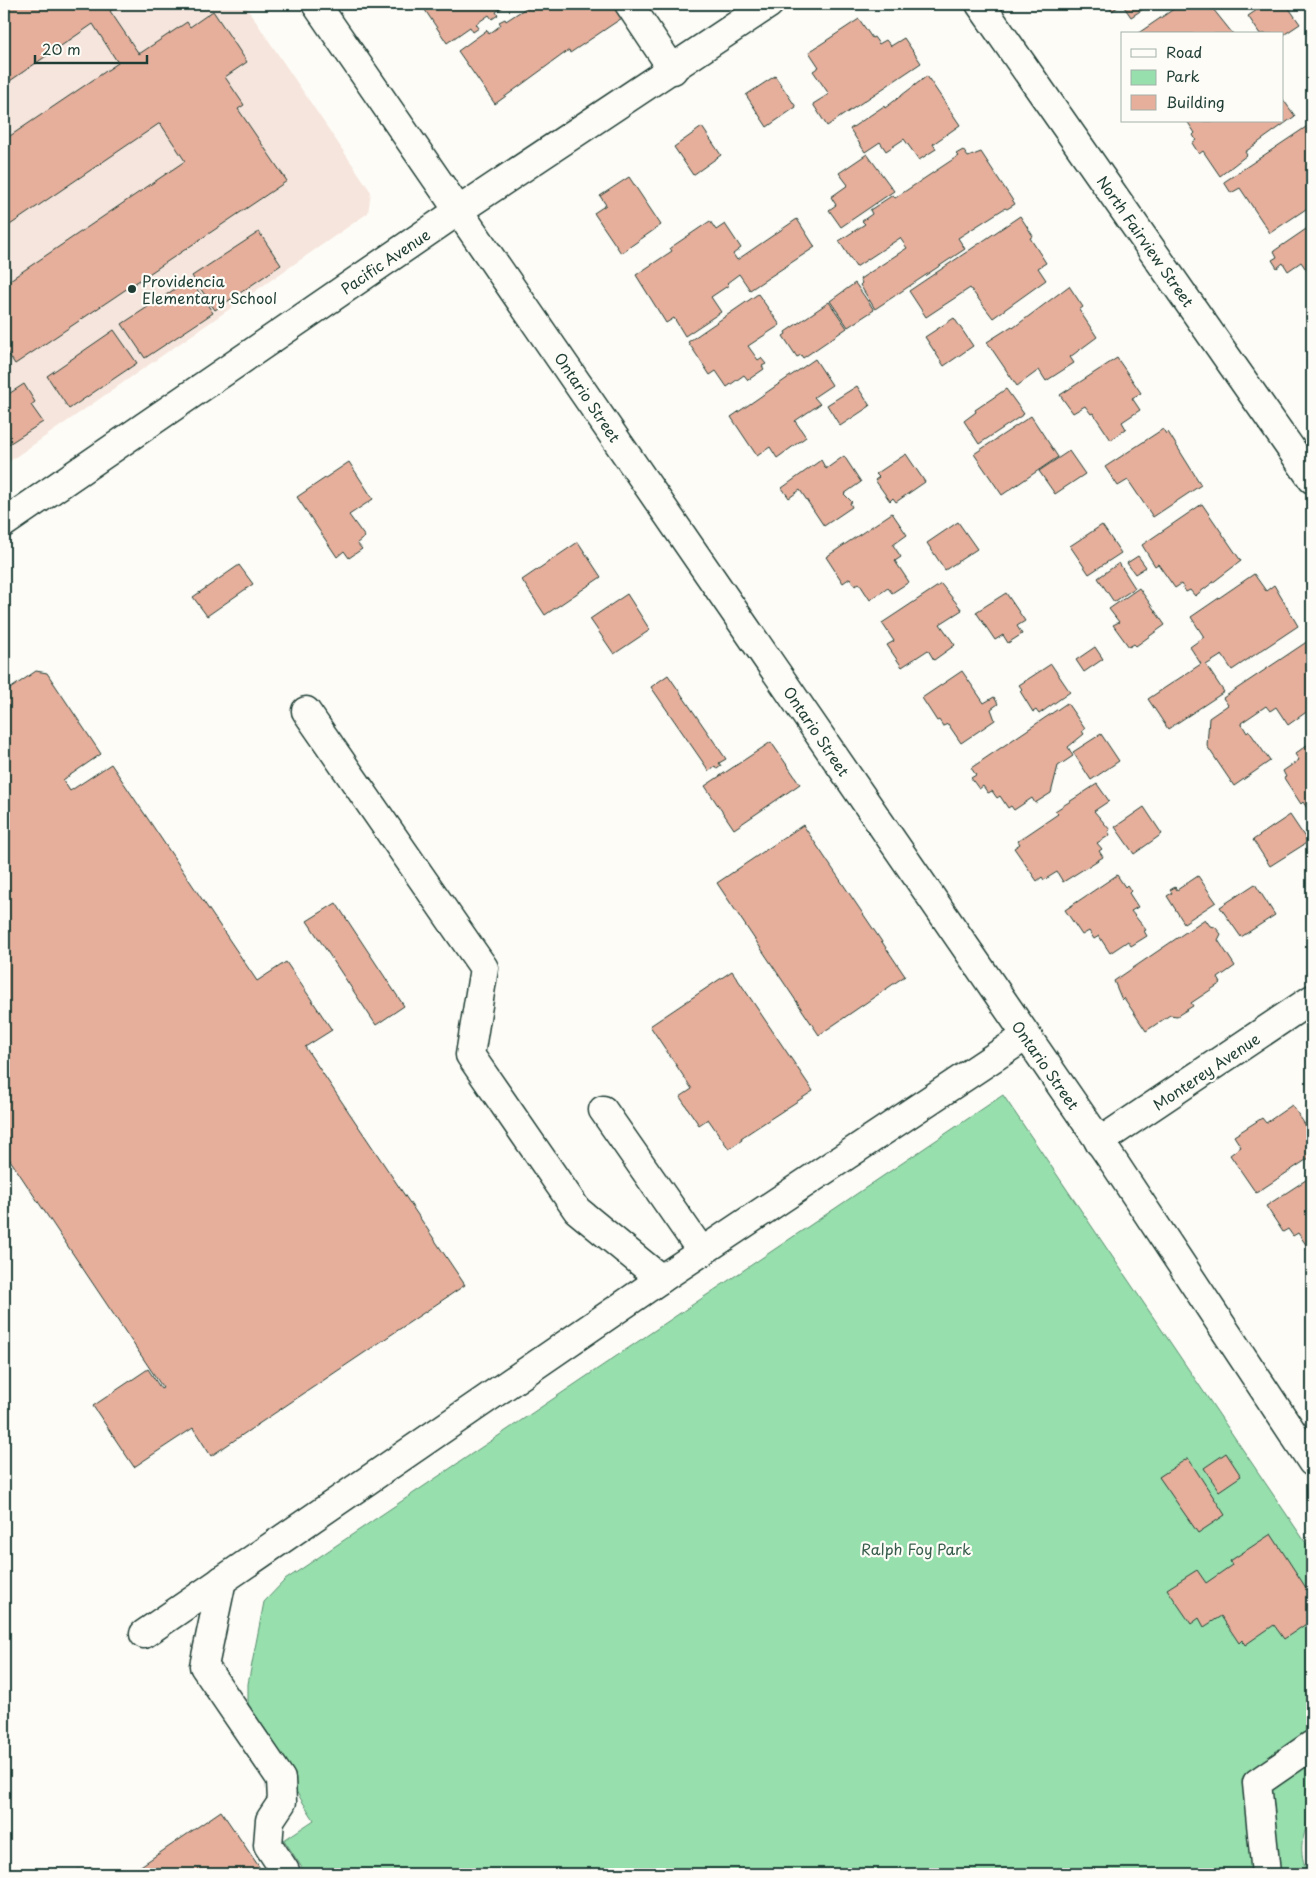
<svg xmlns="http://www.w3.org/2000/svg" width="1316" height="1878" viewBox="0 0 1316 1878" font-family="'Playpen Sans',sans-serif">
<style>
.built{fill:#f6e5dc}
.green{fill:#97dfad;stroke:#5b8e70}
.building{fill:#e6af9c;stroke:#1f3d34}
.lines{fill:none;stroke-linecap:round;stroke-linejoin:round}
.minor-casing{stroke:#1f3d34;stroke-width:31}
.minor{stroke:#fdfcf7;stroke-width:28}
.poi-dot{fill:#1f3d34;stroke:#fdfcf7;stroke-width:2}
.labels{text-anchor:middle;dominant-baseline:central;stroke-width:4.5;stroke-linejoin:round;paint-order:stroke}
.street-label{font-size:15px;fill:#1f3d34;stroke:#fdfcf7}
.poi-label{font-size:15px;fill:#1f3d34;stroke:#fdfcf7;text-anchor:start}
.park-label{font-size:15px;fill:#375d4c;stroke:#fdfcf7}
</style>
<rect width="100%" height="100%" fill="#fdfcf7"/>
<filter id="ink" filterUnits="userSpaceOnUse"><feTurbulence type="fractalNoise" baseFrequency=".02" numOctaves="2"/><feDisplacementMap in="SourceGraphic" scale="10" xChannelSelector="R" yChannelSelector="G"/><feConvolveMatrix kernelMatrix="1 2 1 2 8 2 1 2 1" color-interpolation-filters="sRGB"/></filter>
<g filter="url(#ink)">
<polygon class="built" points="4,4 244,4 371,192 368,213 4,465"/>
<path class="green" d="M1003 1095 1312 1552V1814C1302 1838 1297 1849 1308 1874H306L284 1840 314 1820 248 1715V1684L264 1602 285 1580Z"/>
<g class="building">
<polygon points="4,4 120,4 110,11 139,54 187,22 190,27 213,11 247,62 225,77 244,105 238,109 287,181 15,364 4,347 4,284 185,161 160,123 4,229 4,140 118,63 93,24 4,85"/>
<polygon points="421,4 507,4 496,12 498,15 492,19 489,15 476,24 479,28 473,32 470,27 447,43"/>
<polygon points="532,4 612,4 622,18 570,53 569,50 495,104 458,51 487,30 489,34 501,25 499,22 505,19 506,21"/>
<polygon points="1107,4 1122,4 1112,11"/>
<polygon points="1122,4 1151,4 1131,17"/>
<polygon points="1181,4 1209,4 1233,34 1137,34"/>
<polygon points="1266,4 1286,4 1300,24 1282,36 1282,34 1260,34 1248,16"/>
<polygon points="859,19 872,38 874,37 879,44 886,40 891,46 904,38 921,63 827,126 813,104 829,94 813,71 819,67 809,52"/>
<polygon points="775,76 796,107 767,127 746,95"/>
<polygon points="927,76 960,125 933,144 936,149 919,160 904,139 886,151 880,142 865,152 850,129 884,106 885,108"/>
<polygon points="1282,98 1295,116 1245,152 1247,155 1220,176 1203,151 1199,154 1192,143 1196,140 1193,135 1195,133 1187,121 1282,121"/>
<polygon points="1312,123 1312,205 1270,233 1240,188 1231,193 1224,182"/>
<polygon points="702,127 721,155 693,175 674,147"/>
<polygon points="963,150 968,157 981,152 1015,204 1007,209 1005,208 958,238 965,249 875,309 860,285 862,283 860,279 907,248 900,238 856,267 839,241 865,224 862,221 872,214 870,210 893,195 895,198 958,156 956,154"/>
<polygon points="867,154 894,191 841,227 829,210 836,205 831,197 848,185 839,173"/>
<polygon points="629,177 661,225 621,253 594,213 606,205 600,196"/>
<polygon points="1020,216 1033,236 1030,238 1046,263 1038,268 1046,280 993,318 970,288 926,317 909,291"/>
<polygon points="797,219 815,247 750,290 739,274 727,283 729,285 711,297 721,312 685,336 674,318 666,323 636,275 672,251 670,248 710,221 716,230 725,224 741,248 733,254 737,260"/>
<polygon points="1312,225 1312,278 1301,262 1288,271 1283,263 1277,268 1272,260 1277,257 1274,251"/>
<polygon points="259,232 281,265 215,310 192,276"/>
<polygon points="190,279 213,313 145,358 122,324"/>
<polygon points="855,283 874,310 848,327 830,301"/>
<polygon points="1069,286 1083,307 1079,310 1097,337 1070,357 1074,363 1046,381 1039,370 1017,386 987,342 1012,326 1013,328"/>
<polygon points="758,294 780,325 748,346 758,360 761,358 766,364 762,366 764,369 748,380 744,375 727,387 716,371 710,375 688,342"/>
<polygon points="829,302 847,328 803,358 801,355 797,357 783,336 786,334 785,332"/>
<polygon points="954,318 973,346 944,366 925,337"/>
<polygon points="114,330 137,363 69,409 47,376"/>
<polygon points="1117,358 1141,393 1132,398 1140,410 1122,422 1126,429 1111,440 1093,413 1091,414 1085,406 1073,413 1060,395"/>
<polygon points="815,359 832,385 814,397 820,404 795,421 806,437 777,458 770,447 757,456 731,417"/>
<polygon points="24,384 35,402 31,405 43,422 4,447 4,397"/>
<polygon points="857,386 870,406 840,426 827,405"/>
<polygon points="1006,389 1024,414 979,444 964,421 976,412 975,410"/>
<polygon points="1031,416 1058,457 1002,495 974,454"/>
<polygon points="1163,429 1166,434 1168,432 1201,485 1153,517 1128,480 1118,486 1105,467"/>
<polygon points="1069,451 1085,474 1055,494 1039,471"/>
<polygon points="906,454 925,482 896,502 893,498 890,501 875,480 879,477 876,474"/>
<polygon points="844,456 861,482 844,494 852,502 850,503 852,507 824,526 800,490 789,498 782,488 821,460 826,469"/>
<polygon points="349,462 373,499 349,515 365,537 357,543 362,549 349,558 344,551 337,557 297,497"/>
<polygon points="1202,504 1241,561 1195,596 1190,590 1186,592 1181,584 1175,588 1158,564 1155,566 1142,545"/>
<polygon points="892,513 907,535 893,545 901,557 895,561 909,582 892,593 888,588 870,600 859,583 855,586 850,578 843,583 826,557"/>
<polygon points="958,522 977,549 945,570 927,543"/>
<polygon points="1102,525 1121,553 1089,574 1070,546"/>
<polygon points="578,542 601,577 545,615 522,580"/>
<polygon points="1138,556 1146,567 1135,574 1127,563"/>
<polygon points="1119,563 1135,588 1114,602 1098,578"/>
<polygon points="239,565 253,584 207,616 193,597"/>
<polygon points="1254,574 1266,591 1274,585 1298,626 1232,670 1222,655 1206,665 1224,692 1168,729 1148,699 1201,664 1190,647 1204,637 1191,617"/>
<polygon points="941,584 962,610 940,624 955,645 934,660 928,650 902,667 887,645 894,641 882,623"/>
<polygon points="1139,588 1165,625 1136,646 1134,644 1129,647 1113,625 1119,622 1109,609"/>
<polygon points="1006,593 1025,621 1017,626 1022,634 1008,643 1003,635 995,640 976,612"/>
<polygon points="627,594 650,630 614,654 590,619"/>
<polygon points="1308,641 1312,647 1312,708 1288,725 1276,707 1270,711 1266,706 1241,723 1247,733 1249,731 1270,761 1234,786 1207,746 1209,718 1228,705 1223,698"/>
<polygon points="1095,647 1103,659 1084,672 1076,660"/>
<polygon points="1051,664 1070,692 1039,714 1036,710 1033,712 1020,691 1022,689 1019,685"/>
<polygon points="36,671 47,673 101,754 63,780 70,791 111,764 257,981 286,962 332,1030 305,1047 465,1285 211,1456 193,1428 134,1467 93,1406 148,1369 161,1389 163,1388 4,1151 4,693"/>
<polygon points="962,671 984,703 994,697 998,704 991,709 995,720 961,743 948,724 943,726 939,720 937,721 922,698"/>
<polygon points="668,675 726,759 719,763 721,766 717,769 715,766 709,771 651,687"/>
<polygon points="1067,703 1085,729 1082,731 1084,734 1068,747 1073,756 1058,766 1051,793 1035,803 1032,798 1014,810 1011,806 1008,808 1000,796 997,798 992,791 988,793 983,786 979,789 971,778 976,775 971,768"/>
<polygon points="1101,734 1119,761 1091,780 1073,752"/>
<polygon points="1312,741 1312,804 1307,808 1303,802 1301,804 1284,778 1286,777 1283,771 1299,760 1295,754"/>
<polygon points="771,742 800,784 734,829 705,786"/>
<polygon points="1097,784 1109,801 1094,811 1110,830 1108,831 1110,835 1097,843 1102,849 1099,851 1103,857 1063,882 1057,872 1044,880 1042,877 1037,881 1014,848 1020,844 1018,841 1058,814 1055,811"/>
<polygon points="1144,807 1162,834 1134,854 1115,827"/>
<polygon points="1290,815 1308,842 1270,866 1253,840"/>
<polygon points="803,825 905,976 819,1035 717,883"/>
<polygon points="1117,875 1125,887 1127,885 1131,891 1129,893 1138,907 1131,911 1146,930 1144,931 1147,936 1131,946 1128,941 1110,953 1099,936 1094,939 1089,931 1082,935 1065,910"/>
<polygon points="1198,876 1216,902 1184,923 1167,896 1172,893 1170,890 1175,887 1177,890"/>
<polygon points="1255,884 1275,915 1241,937 1220,907"/>
<polygon points="336,903 404,1006 376,1025 307,921"/>
<polygon points="1205,919 1210,926 1215,927 1221,934 1218,940 1235,966 1218,978 1221,983 1191,1003 1193,1006 1177,1016 1170,1015 1146,1031 1124,998 1122,1000 1114,981"/>
<polygon points="732,971 813,1091 741,1138 742,1140 729,1149 708,1119 699,1125 680,1097 692,1089 650,1026"/>
<polygon points="1292,1105 1312,1135 1312,1156 1256,1193 1230,1155 1241,1147 1234,1136 1262,1118 1266,1123"/>
<polygon points="1312,1176 1312,1246 1309,1249 1298,1233 1293,1236 1288,1229 1283,1232 1266,1206"/>
<polygon points="1226,1453 1241,1476 1219,1491 1204,1468"/>
<polygon points="1188,1458 1225,1515 1198,1533 1159,1477"/>
<polygon points="1271,1534 1312,1597 1312,1620 1284,1639 1274,1625 1245,1645 1242,1640 1239,1643 1221,1616 1204,1627 1199,1618 1191,1624 1167,1589 1197,1570 1206,1583 1232,1565 1230,1561"/>
<polygon points="221,1811 264,1874 129,1874"/>
<polygon points="92,1867 97,1874 71,1874 79,1869 82,1873"/>
</g>
<g class="lines">
<g class="minor-casing">
<g id="minor">
<polyline points="316,4 1115,1164 1312,1462"/>
<polyline points="629,4 673,70"/>
<polyline points="980,4 1312,479"/>
<polyline points="4,523 458,211 769,4"/>
<polyline points="306,711 484,968 470,1055 577,1210 661,1279"/>
<polyline points="603,1110 702,1252"/>
<polyline points="1099,1142 1312,999"/>
<polyline points="222,1580 204,1666 281,1779 282,1802 270,1820 268,1845 285,1871"/>
<polyline points="144,1634 661,1279 1026,1036"/>
<polyline points="1266,1874 1257,1783 1312,1745"/>
</g>
</g>
<use href="#minor" class="minor"/>
</g>
</g>
<circle class="poi-dot" cx="132" cy="289" r="5"/>
<g class="labels">
<g class="street-label">
<text transform="translate(1146 241) rotate(55)">North Fairview Street</text>
<text transform="translate(385 261) rotate(-34)">Pacific Avenue</text>
<text transform="translate(588 397) rotate(56)">Ontario Street</text>
<text transform="translate(817 731) rotate(56)">Ontario Street</text>
<text transform="translate(1046 1065) rotate(55)">Ontario Street</text>
<text transform="translate(1206 1071) rotate(-34)">Monterey Avenue</text>
</g>
<g class="poi-label">
<text x="142" y="280">Providencia<tspan x="142" dy="17">Elementary School</tspan></text>
</g>
<g class="park-label">
<text x="916" y="1548">Ralph Foy Park</text>
</g>
</g>
<rect width="1316" height="1878" fill="none" stroke="#fdfcf7" stroke-width="20"/>
<rect x="10" y="10" width="1296" height="1858" fill="none" stroke="#1f3d34" stroke-width="2" filter="url(#ink)"/>
<rect x="1121" y="32" width="162" height="90" fill="#fdfcf7" stroke="#a4b0a9"/>
<rect x="1131" y="49" width="25" height="8" fill="#fdfcf7" stroke="#a4b0a9"/>
<text x="1166" y="58" font-size="15" fill="#1f3d34">Road</text>
<rect x="1131" y="70" width="25" height="15" fill="#97dfad" stroke="#a4b0a9"/>
<text x="1166" y="82" font-size="15" fill="#1f3d34">Park</text>
<rect x="1131" y="95" width="25" height="15" fill="#e6af9c" stroke="#a4b0a9"/>
<text x="1166" y="108" font-size="15" fill="#1f3d34">Building</text>
<path d="M35 55v8h112v-8" fill="none" stroke="#1f3d34" stroke-width="2.5"/>
<text x="42" y="55" font-size="15" fill="#1f3d34" stroke="#fdfcf7" stroke-width="4" paint-order="stroke">20 m</text>
</svg>
